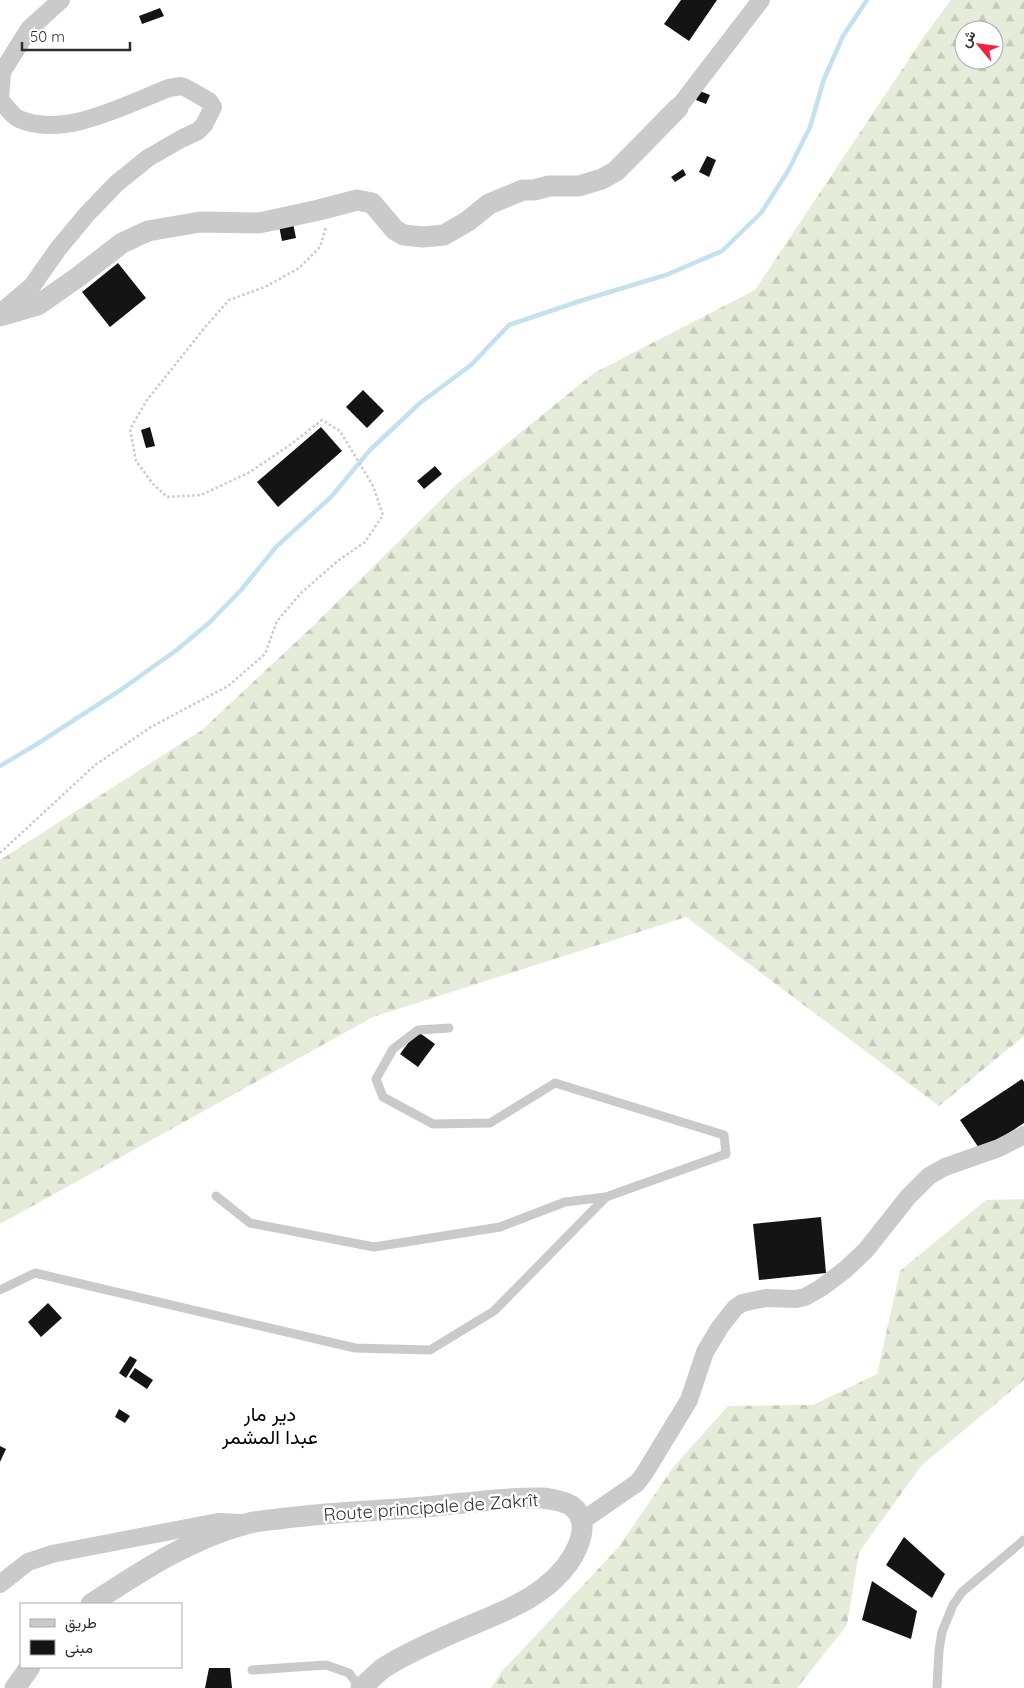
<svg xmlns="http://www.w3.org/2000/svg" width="1024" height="1688" viewBox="0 0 1024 1688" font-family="Quicksand,Vazirmatn,sans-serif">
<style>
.forest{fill:url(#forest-firs);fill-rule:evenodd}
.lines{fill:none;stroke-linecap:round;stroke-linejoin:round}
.stream{stroke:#c4e1ee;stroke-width:4.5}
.building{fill:#141414}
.path{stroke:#cacaca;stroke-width:2.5;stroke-dasharray:2.5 2.5;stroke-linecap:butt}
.service{stroke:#cacaca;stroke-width:9}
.minor{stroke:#cacaca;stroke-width:18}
.tertiary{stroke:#cacaca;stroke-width:21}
.labels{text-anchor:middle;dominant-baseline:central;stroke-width:5;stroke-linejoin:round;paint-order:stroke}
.street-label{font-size:18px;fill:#2d2d2d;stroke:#fff}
.quarter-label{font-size:20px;fill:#000;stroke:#fff}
</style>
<defs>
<pattern id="forest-firs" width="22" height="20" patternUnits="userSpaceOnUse" patternTransform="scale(1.25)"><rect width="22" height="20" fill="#e5ecd9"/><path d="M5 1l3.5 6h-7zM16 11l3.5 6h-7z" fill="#c5cbbb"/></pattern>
</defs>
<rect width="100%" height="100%" fill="#fff"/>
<g class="forest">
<path d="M951 0H1024V1036L939 1106 686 917 373 1017 0 1224V860L202 730 313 626 456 485 594 373 755 290 923 38ZM964 30H994V60H964Z"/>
<polygon points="1024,1199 1024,1380 921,1466 859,1552 847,1625 797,1688 491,1688 502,1671 618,1548 675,1465 728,1406 813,1405 877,1374 900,1271 986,1200"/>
</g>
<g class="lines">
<polyline class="stream" points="0,766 37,744 122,689 178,649 210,622 241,590 276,547 331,497 370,450 420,403 471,365 509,325 583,300 666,275 722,251 761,213 788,171 810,127 824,79 843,36 867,0"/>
</g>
<g class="building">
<polygon points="681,0 717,0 689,41 664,24"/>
<polygon points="160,8 164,16 142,24 139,16"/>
<polygon points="700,91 710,95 706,104 696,100"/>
<polygon points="707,156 716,160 709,177 699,172"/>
<polygon points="683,169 686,175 675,182 671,177"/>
<polygon points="293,223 296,238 282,241 279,226"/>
<polygon points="118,263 146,298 110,327 82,292"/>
<polygon points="363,390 384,411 367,428 346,407"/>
<polygon points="150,427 155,446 146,448 141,430"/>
<polygon points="321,427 342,451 278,507 257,482"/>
<polygon points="435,466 442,474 424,489 417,481"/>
<polygon points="417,1031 435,1044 418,1067 400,1054"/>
<polygon points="1022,1079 1024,1082 1024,1123 981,1151 960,1120"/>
<polygon points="821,1217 826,1273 759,1280 753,1224"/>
<polygon points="48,1303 62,1318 41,1337 28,1322"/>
<polygon points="130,1356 137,1360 126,1378 119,1373"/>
<polygon points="135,1368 153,1380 147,1389 129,1377"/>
<polygon points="119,1409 130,1416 125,1423 115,1417"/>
<polygon points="0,1446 6,1449 0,1462"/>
<polygon points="904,1537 945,1574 932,1598 886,1565"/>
<polygon points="872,1581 917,1611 911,1639 862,1620"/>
<polygon points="209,1668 230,1668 232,1688 205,1688"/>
</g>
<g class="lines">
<polyline class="path" points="0,853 95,765 151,727 228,686 265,654 277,621 302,592 339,560 365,542 383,515 373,486 340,431 322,420 290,445 250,472 201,495 167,497 153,484 136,461 130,429 147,400 206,326 229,300 265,287 299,268 320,247 326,227"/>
<g class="service">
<polyline points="216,1196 250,1223 374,1247 500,1227 565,1202 606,1197"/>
<polyline points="0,1290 35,1273 355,1348 430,1350 494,1311 606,1197 726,1154 724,1135 555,1083 490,1123 433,1124 383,1097 376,1079 393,1049 418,1030 449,1028"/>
<polyline points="252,1670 326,1665 349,1673 360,1688"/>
<polyline points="937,1688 939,1650 942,1632 953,1605 962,1592 1024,1540"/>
</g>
<g class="minor">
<polyline points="678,108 761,0"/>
<path d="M0 313 32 286 58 249 87 214 117 183 148 158 181 139 198 131 204 125 213 107 209 101 188 89 181 86 169 88C127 104 64 139 19 119 12 116 6 106 0 100L2 72 29 29 61 0"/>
<polyline points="582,1521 637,1483 644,1474 689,1400 705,1352 720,1327 735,1308 742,1303 766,1298 796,1299 805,1297 821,1288 846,1269 866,1250 908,1197 929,1176 945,1167 999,1148 1024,1135"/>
<polyline points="0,1584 28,1562 52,1554 218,1522 241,1523"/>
</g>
<g class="tertiary">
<polyline points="0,316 38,305 78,277 122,243 148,231 200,222 259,223 319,210 357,200 372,203 395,230 404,235 423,237 444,235 468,221 489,204 523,190 534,190 549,186 579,186 602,179 616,171 630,157 678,108"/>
<path d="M91 1604C140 1572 189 1539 246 1524 256 1521 268 1520 278 1519 323 1513 368 1511 413 1508 456 1505 499 1497 543 1498 551 1499 563 1501 570 1505 589 1517 582 1540 573 1556 547 1599 498 1613 455 1632 431 1643 404 1654 382 1669 375 1675 368 1682 361 1688"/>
<polyline points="15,1688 30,1667"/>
</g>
</g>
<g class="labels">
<g class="street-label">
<text transform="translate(431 1507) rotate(-4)">Route principale de Zakrît</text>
</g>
<g class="quarter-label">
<text x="270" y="1413">دير مار<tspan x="270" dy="23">عبدا المشمر</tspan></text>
</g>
</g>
<rect x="20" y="1603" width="162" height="65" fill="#ffffff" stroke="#ababab"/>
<rect x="30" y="1619" width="25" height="8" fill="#cacaca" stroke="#ababab"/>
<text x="65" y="1628" font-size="15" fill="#2d2d2d">طريق</text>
<rect x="30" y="1640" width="25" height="15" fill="#141414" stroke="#ababab"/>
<text x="65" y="1653" font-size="15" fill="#2d2d2d">مبنى</text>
<g transform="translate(979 45) rotate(299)"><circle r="24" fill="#ffffff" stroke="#ababab"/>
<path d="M0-4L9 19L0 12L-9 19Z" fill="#f32140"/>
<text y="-8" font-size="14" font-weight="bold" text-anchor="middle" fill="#2d2d2d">ش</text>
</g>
<path d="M22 42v8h108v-8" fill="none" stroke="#2d2d2d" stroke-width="2.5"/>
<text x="30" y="42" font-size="15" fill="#2d2d2d" stroke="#ffffff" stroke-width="4" paint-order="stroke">50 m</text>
</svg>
